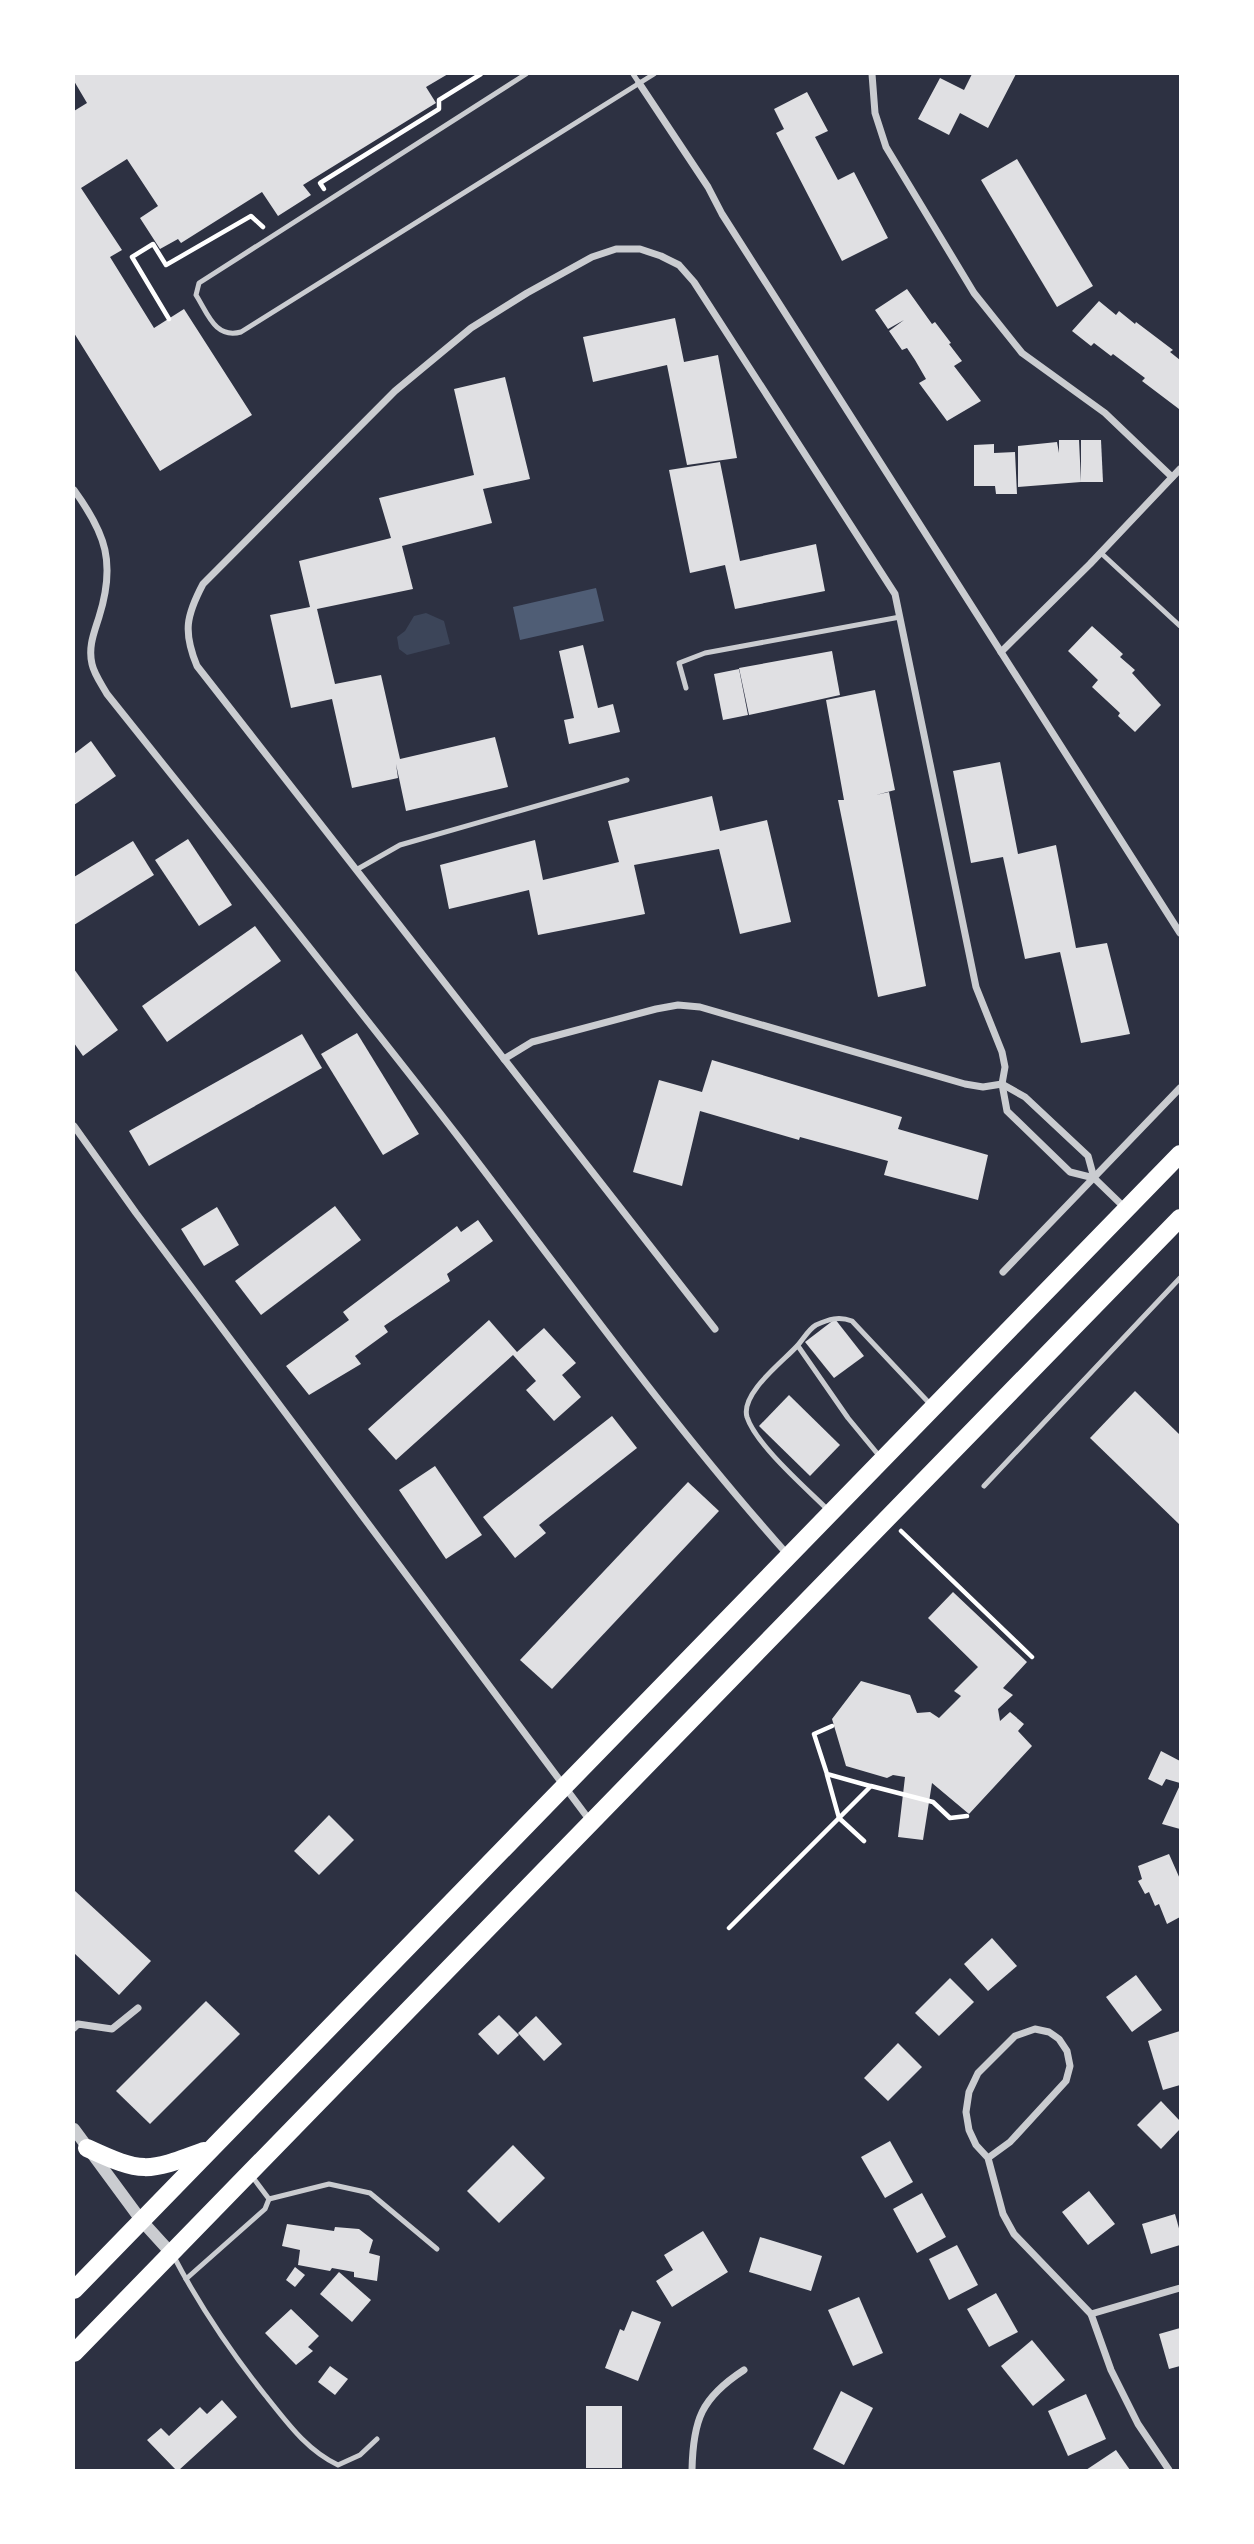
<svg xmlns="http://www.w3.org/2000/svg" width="1254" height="2544" viewBox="0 0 1254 2544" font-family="'Open Sans',sans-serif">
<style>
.green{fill:#3c4559}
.water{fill:#4f5d75}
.building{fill:#e0e0e3}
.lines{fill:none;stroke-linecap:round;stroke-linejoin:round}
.path{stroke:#fff;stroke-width:4.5}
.service{stroke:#caccd0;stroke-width:5}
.minor{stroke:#caccd0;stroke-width:7}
.tertiary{stroke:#caccd0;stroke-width:12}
.primary{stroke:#fff;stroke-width:18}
</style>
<rect width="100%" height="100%" fill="#2d3142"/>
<polygon class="green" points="426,613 444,621 450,644 407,655 399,649 397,637 405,631 414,616"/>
<polygon class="water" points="596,588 604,621 520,640 513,607"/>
<g class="building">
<polygon points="74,74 448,74 426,87 436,103 303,185 311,195 278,216 262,192 181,243 178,239 160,249 140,218 158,206 127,159 81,188 122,250 110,257 154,328 184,309 252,415 160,471 74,333 74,111 87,103 74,81"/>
<polygon points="972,74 1016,74 988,128 960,113 949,135 918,119 940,78 964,90"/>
<polygon points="807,92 828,131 815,137 838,180 854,172 888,238 842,261 776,133 784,129 774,109"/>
<polygon points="1017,159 1093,286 1057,307 981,180"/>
<polygon points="907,289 932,324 935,322 951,343 949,344 962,361 954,366 981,401 947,421 919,383 926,379 915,360 907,348 902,350 889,331 904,320 888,329 875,310"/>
<polygon points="1099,301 1116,315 1119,311 1135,324 1136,322 1173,350 1170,352 1180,360 1179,409 1142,381 1145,378 1113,354 1111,356 1094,343 1091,346 1072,331"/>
<polygon points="675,318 684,362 718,355 737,458 687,465 667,365 593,382 583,337"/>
<polygon points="505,377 530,479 483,489 492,523 402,546 413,589 317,609 335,684 381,675 400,759 495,737 508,787 406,811 396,764 398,778 352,788 332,699 291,708 270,615 310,607 299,561 391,538 379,498 474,475 454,389"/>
<polygon points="1059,440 1079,440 1081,482 1018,487 1018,446 1057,442 1059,453"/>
<polygon points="1081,440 1101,440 1103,482 1081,482"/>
<polygon points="994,444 994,453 1015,452 1017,494 996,494 995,486 974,486 974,445"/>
<polygon points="720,462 740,561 816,544 825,591 735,609 725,565 690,573 669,470"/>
<polygon points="1092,626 1123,654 1120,657 1135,670 1132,673 1161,705 1135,732 1118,716 1120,713 1092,687 1098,680 1068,651"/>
<polygon points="583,645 598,708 613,704 620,732 569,744 564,720 574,718 559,651"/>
<polygon points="832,651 840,695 749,715 739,668"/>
<polygon points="739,669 748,715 723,720 714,674"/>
<polygon points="875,690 895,790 876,795 889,792 926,986 878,997 838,800 844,800 826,700"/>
<polygon points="91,741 116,776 74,805 74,754"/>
<polygon points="1000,762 1018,854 1056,845 1076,948 1107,943 1130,1034 1081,1043 1060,952 1025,959 1003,857 971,863 953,771"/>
<polygon points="712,796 720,831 767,820 791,922 740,934 719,849 634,865 645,914 538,935 529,890 449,909 440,865 535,840 543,880 619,862 608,821"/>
<polygon points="188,839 232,905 199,926 155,860"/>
<polygon points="133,841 154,875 74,925 74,877"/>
<polygon points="255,926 281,961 167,1042 142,1006"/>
<polygon points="74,969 118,1030 83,1056 74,1043"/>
<polygon points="357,1033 419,1134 383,1155 321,1054"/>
<polygon points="302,1034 322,1068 149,1166 129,1131"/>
<polygon points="712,1060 902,1117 898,1129 988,1155 978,1200 884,1175 888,1161 800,1137 799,1140 700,1111 682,1186 633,1172 659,1080 702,1092"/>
<polygon points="335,1206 361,1240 261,1315 235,1281"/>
<polygon points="217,1207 239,1245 204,1266 181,1229"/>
<polygon points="478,1220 493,1241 447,1274 450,1281 384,1326 388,1332 355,1356 361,1364 309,1395 286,1366 349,1320 343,1312 457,1226 461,1232"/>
<polygon points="835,1319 864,1356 834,1378 805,1342"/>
<polygon points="489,1320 517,1352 544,1328 576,1363 562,1375 581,1397 554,1421 526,1390 536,1381 513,1355 396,1460 368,1429"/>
<polygon points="1135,1391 1180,1435 1180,1525 1090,1438"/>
<polygon points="789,1395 840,1445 810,1476 759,1426"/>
<polygon points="612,1416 637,1448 539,1525 546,1533 515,1558 483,1517"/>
<polygon points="435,1466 482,1535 446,1559 399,1490"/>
<polygon points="688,1482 719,1511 552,1689 520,1660"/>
<polygon points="953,1592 1027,1662 1003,1688 1013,1695 998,1709 1000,1721 1010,1712 1024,1724 1018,1731 1032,1746 969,1814 932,1783 923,1840 898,1837 905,1777 893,1775 887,1778 846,1766 832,1719 861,1681 910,1695 917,1713 930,1712 939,1718 961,1696 954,1691 978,1667 928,1618"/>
<polygon points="1161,1751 1180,1761 1180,1783 1166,1779 1162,1786 1148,1779"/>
<polygon points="1180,1785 1180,1829 1162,1824"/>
<polygon points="329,1815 354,1840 319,1875 294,1851"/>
<polygon points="1169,1854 1180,1879 1180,1917 1167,1924 1159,1904 1155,1906 1149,1892 1145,1894 1138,1881 1142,1879 1138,1866"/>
<polygon points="74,1890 151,1961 119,1995 74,1953"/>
<polygon points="992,1938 1017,1966 988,1991 964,1964"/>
<polygon points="1136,1975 1162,2010 1132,2032 1106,1997"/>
<polygon points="950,1978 974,2002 939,2036 915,2013"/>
<polygon points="206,2001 240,2034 150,2124 116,2091"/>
<polygon points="499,2015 519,2035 498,2055 478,2034"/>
<polygon points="536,2016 562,2044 544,2061 518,2033"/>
<polygon points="1180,2031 1180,2085 1163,2090 1148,2041"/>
<polygon points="898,2043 922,2067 888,2101 864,2078"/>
<polygon points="1161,2101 1180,2121 1180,2129 1161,2149 1137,2125"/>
<polygon points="890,2141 913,2182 885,2198 861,2157"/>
<polygon points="513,2145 545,2178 499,2223 467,2191"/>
<polygon points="1089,2191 1115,2224 1088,2245 1062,2212"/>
<polygon points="922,2193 946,2237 917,2253 893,2209"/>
<polygon points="1175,2214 1180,2232 1180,2245 1151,2254 1142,2224"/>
<polygon points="287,2224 334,2231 335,2227 359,2229 373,2240 369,2253 380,2256 377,2281 354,2277 354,2272 332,2268 330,2271 298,2265 300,2250 282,2246"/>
<polygon points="703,2231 728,2272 672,2307 656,2281 673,2270 664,2255"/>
<polygon points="760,2237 822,2256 811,2291 749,2272"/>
<polygon points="957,2245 978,2285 949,2300 929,2259"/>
<polygon points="295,2267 305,2275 295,2287 286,2280"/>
<polygon points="339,2272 371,2300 352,2322 320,2294"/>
<polygon points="996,2293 1018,2332 989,2347 967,2309"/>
<polygon points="859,2297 883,2353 853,2366 828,2310"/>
<polygon points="291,2309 319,2336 308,2347 313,2351 296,2365 265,2333"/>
<polygon points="632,2311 661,2322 638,2381 605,2368 620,2329 624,2331"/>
<polygon points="1180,2328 1180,2366 1169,2369 1159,2334"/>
<polygon points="1032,2340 1065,2380 1033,2406 1001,2366"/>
<polygon points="330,2366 348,2379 335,2395 318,2382"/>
<polygon points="841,2391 873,2408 844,2465 813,2449"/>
<polygon points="1086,2394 1106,2439 1068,2456 1048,2411"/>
<polygon points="222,2400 237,2417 179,2470 176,2470 147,2440 161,2428 169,2436 200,2407 207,2414"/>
<rect x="586" y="2406" width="36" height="62"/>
<polygon points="1116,2450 1130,2470 1086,2470"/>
</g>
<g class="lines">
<g class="path">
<polyline points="324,189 320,183 439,109 439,100 481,74"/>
<polyline points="169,319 132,257 153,244 166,265 251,216 263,227"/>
<polyline points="901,1531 1032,1657"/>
<polyline points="832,1726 814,1734 827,1774 870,1786"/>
<polyline points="827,1775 839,1818 864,1841"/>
<polyline points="729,1928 871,1786 933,1802 950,1818 967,1816"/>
</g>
<g class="service">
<path d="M526 74 199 283 196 295C208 314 215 339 241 332L654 74"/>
<polyline points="633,74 639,83"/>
<polyline points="1101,553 1180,626"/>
<polyline points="686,688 679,663 705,653 900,617"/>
<polyline points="356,870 400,845 627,780"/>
<polyline points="798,1346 848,1418 881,1458"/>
<polyline points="984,1486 1180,1278"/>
<path d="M829 1511C807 1489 756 1445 747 1417 740 1393 785 1360 798 1345 804 1338 809 1329 816 1325 829 1319 839 1316 852 1321L931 1405"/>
<polyline points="269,2199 329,2184 370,2193 437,2249"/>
<path d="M173 2255C199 2305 230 2351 265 2395 286 2421 306 2450 338 2465L360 2455 377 2439"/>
<polyline points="186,2279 265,2209 269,2199 251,2175"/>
</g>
<g class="minor">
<polyline points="872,74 875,113 886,147 974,293 1022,353 1105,413 1172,477"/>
<polyline points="639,83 708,187 722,214 1180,933"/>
<path d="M74 490C106 534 116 563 99 617 94 633 88 647 92 664 94 674 102 685 107 694 225 842 344 989 460 1139 567 1279 671 1424 788 1555"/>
<polyline points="1001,652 1090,564 1180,469"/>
<polyline points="504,1059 532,1042 656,1009 678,1005 700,1007 965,1084 983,1087 1002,1084 1025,1097 1088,1156 1094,1178 1126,1209"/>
<polyline points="74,1126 136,1213 591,1822"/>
<polyline points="1003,1272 1180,1088"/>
<path d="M715 1329 197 666C183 632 186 616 203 584L395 391 471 328 527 293 592 257 616 249H640L661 256 679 265 694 282 895 594 976 987 1002 1052 1005 1067 1002 1084 1007 1111 1070 1172 1094 1178"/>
<polyline points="74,2028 78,2024 112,2029 138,2008"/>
<polyline points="988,2158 1010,2142 1066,2081 1070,2066 1067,2051 1059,2039 1049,2032 1035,2029 1015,2036 978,2073 969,2092 966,2112 969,2130 976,2145 988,2158 1003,2214 1014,2234 1091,2314 1111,2370 1138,2424 1169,2470"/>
<polyline points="1091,2314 1180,2288"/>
<path d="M692 2470C693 2420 701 2398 744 2370"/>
</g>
<polyline class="tertiary" points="74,2129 141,2220 171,2253"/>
<g class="primary">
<path d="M87 2148C143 2174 147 2172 204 2151"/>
<polyline points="74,2290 1180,1154"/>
<polyline points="74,2353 1180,1218"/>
</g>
</g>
<rect width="1254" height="2544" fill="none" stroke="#ffffff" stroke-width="150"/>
</svg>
